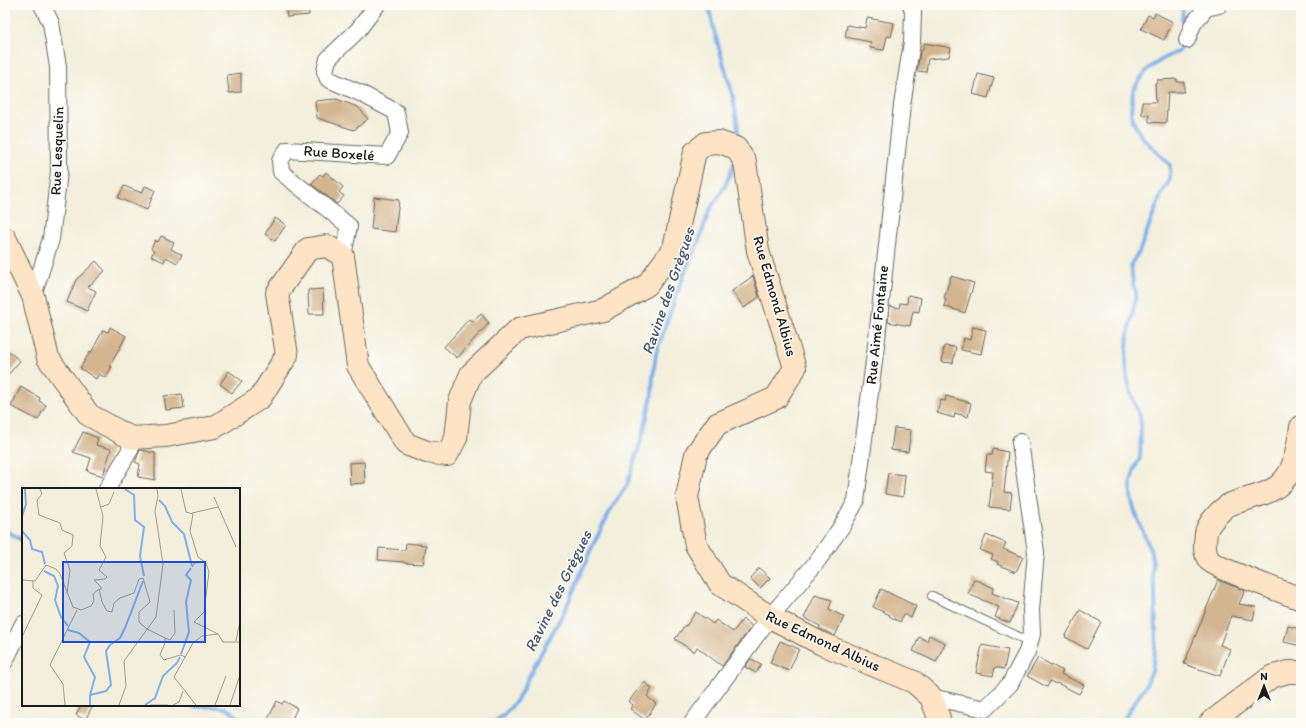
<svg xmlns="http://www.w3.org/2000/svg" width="1306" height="728" viewBox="0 0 1306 728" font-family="Itim,sans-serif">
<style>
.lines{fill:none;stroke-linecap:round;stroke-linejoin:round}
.stream{stroke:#7eb0ea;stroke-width:4}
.building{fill:#d3b58f}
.service-casing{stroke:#67665f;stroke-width:10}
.minor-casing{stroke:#67665f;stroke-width:18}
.secondary-casing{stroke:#67665f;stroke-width:24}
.service{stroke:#fff;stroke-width:8}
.minor{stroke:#fff;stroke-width:16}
.secondary{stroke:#fee4c5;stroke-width:22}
.labels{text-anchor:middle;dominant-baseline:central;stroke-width:3;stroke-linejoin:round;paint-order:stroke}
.street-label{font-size:15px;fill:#1c1c1c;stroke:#fdfcf7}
.water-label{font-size:16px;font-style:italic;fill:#43576e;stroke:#fdfcf7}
.inset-river{fill:none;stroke:#7eb0ea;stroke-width:2}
.inset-road{fill:none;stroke:#9d9b8f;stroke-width:1}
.view{fill:#1d4ed8;fill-opacity:0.15;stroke:#1d4ed8;stroke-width:2}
.inset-edge{fill:none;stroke:#1c1c1c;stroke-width:2}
</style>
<rect width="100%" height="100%" fill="#fdfcf7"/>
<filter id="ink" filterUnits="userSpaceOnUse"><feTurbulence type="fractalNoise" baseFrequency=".025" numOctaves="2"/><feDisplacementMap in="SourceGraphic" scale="8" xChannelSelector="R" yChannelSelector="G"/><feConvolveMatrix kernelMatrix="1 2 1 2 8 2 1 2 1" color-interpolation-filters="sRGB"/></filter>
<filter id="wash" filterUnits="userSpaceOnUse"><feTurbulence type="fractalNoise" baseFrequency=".012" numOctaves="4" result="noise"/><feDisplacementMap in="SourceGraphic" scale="16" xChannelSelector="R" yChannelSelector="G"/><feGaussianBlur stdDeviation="0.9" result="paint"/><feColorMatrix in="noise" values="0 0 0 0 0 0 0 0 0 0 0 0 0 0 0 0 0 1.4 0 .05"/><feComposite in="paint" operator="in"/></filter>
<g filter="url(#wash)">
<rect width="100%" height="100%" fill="#f3efdc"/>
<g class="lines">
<g class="stream">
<path d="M709 5C713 37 726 66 733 98 736 112 738 126 739 141"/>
<polyline points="1182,5 1183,9 1182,19 1186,27"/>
<polyline points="5,530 23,541"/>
<path d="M189 705C212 711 225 698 242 723"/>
<polyline points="493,723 503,716 517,700 534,666 566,608 593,545 611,509 627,485 643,434 652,395 653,377 656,353 684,274 699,241 709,211 725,186 735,161"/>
<polyline points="1121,723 1146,685 1152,671 1156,640 1155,590 1152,573 1153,562 1150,549 1135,512 1131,498 1131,481 1135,467 1140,458 1141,425 1140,417 1131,394 1127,377 1126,362 1128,335 1135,302 1136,292 1133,285 1131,264 1139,252 1161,195 1170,179 1170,165 1141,136 1134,123 1131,113 1133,90 1140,79 1148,69 1164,58 1180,50 1184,41"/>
</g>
</g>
<g id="blocks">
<g class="building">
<polygon points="286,5 308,5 309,15 287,17"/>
<polygon points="1155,13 1173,22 1164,40 1141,29 1148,15 1153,17"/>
<polygon points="867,18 894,23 891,37 887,36 884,50 870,48 871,42 845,37 847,25 865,28"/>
<polygon points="925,43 951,48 949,57 928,59 926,72 917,71 920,51 922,51"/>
<polygon points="241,73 241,92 229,93 227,75"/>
<polygon points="978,74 994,78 988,98 973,94"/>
<polygon points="1177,79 1177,82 1184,82 1184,92 1168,92 1166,123 1149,122 1149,115 1142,115 1142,102 1156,102 1155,83 1157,83 1157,80"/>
<polygon points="336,99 358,107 368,119 354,130 317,118 315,101"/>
<polygon points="326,172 343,187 339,192 344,196 337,204 311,184 320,174 323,176"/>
<polygon points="124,186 142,193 145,186 155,190 147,210 118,198"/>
<polygon points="374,197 399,200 395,232 371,229"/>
<polygon points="275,218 286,225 275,241 265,234"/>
<polygon points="161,236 174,242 171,249 182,255 177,263 166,257 164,262 151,256 154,251 151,249 155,240 158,242"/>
<polygon points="96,261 105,271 88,287 96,291 87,311 67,302 76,280"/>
<polygon points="753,276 759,297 744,308 732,291"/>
<polygon points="951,276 974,283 965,313 944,306 946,299 944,298"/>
<polygon points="323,289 324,314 309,314 308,290"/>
<polygon points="908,295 921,298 919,312 913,311 910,326 888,322 890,306 899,308 900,303 907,304"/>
<polygon points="481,314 489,323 457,358 444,347 469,319 472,322"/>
<polygon points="110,327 126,336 110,366 112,367 105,378 99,374 96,379 80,368 90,352 91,353 103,330 108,332"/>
<polygon points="973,327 986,330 981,354 961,350 964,338 970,340"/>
<polygon points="944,346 956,347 953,363 942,362"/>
<polygon points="5,348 20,361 5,378"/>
<polygon points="229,371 242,381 232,393 220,384"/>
<polygon points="21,387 40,398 39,401 46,405 38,420 11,406"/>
<polygon points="182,394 184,408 166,410 164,396"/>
<polygon points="946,396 971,403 968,417 955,413 954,418 937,413 941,400 945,401"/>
<polygon points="894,428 911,430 908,452 891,450"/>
<polygon points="83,432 98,438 96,445 111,449 103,476 87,471 91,458 73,452"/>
<polygon points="993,449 1008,452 1004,492 1012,493 1010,509 989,507 993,472 985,471 987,455 992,455"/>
<polygon points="140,450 155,453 155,480 138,477 140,464 135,462"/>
<polygon points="364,462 365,483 350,484 349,463"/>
<polygon points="888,473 905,475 903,497 885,494"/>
<polygon points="986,535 1006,543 1003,549 1023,557 1016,572 997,564 998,562 991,559 993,555 980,550"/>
<polygon points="406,543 426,545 423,564 404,563 404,562 378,560 379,548 405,550"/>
<polygon points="759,568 770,578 760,588 750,578"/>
<polygon points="974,579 994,588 992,593 1018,603 1010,623 995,617 999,607 968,594"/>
<polygon points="1218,580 1245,591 1239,604 1256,607 1253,620 1231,616 1220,645 1230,649 1220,676 1184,664"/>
<polygon points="881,589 916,606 911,618 904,614 900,622 889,616 890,615 873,607"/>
<polygon points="815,595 832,600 829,609 844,617 835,636 819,628 820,626 804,618"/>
<polygon points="1080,610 1101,622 1087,649 1065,637"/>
<polygon points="696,612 713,624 716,620 733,632 743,619 752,626 722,666 697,647 694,652 675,639 685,625 686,626"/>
<polygon points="1288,626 1301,629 1301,646 1284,642"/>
<polygon points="929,635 945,643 936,662 913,651 919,637 927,641"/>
<polygon points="780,641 799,649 789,671 770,663"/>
<polygon points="982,645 1008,650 1004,669 995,667 993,676 976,673"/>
<polygon points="1038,658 1063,671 1061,674 1084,685 1079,694 1057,683 1056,684 1050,681 1047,687 1027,676"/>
<polygon points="751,659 761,664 756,673 745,667"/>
<polygon points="644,682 652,689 647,696 656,704 645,720 630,709 633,705 629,701"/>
<polygon points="277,701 282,704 284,701 297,708 290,723 266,723"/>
<polygon points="81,705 93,705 85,720 76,715"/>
</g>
</g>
</g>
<g filter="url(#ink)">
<use href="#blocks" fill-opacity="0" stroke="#67665f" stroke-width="1"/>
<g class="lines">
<g class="service-casing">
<polyline id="service" points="932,596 1030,642"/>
</g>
<g class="minor-casing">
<g id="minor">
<polyline points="1187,40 1193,24 1206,8 1219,5"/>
<polyline points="343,256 349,226 281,172 280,161 287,150 387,156 400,133 396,112 360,93 328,79 325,71 328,59 358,30 377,5"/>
<polyline points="33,296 51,239 59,172 58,67 51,23 42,5"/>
<polyline points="107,489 130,450 131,438"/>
<polyline points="5,661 23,624"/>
<polyline points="931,697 985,709 1010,684 1027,652 1032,634 1031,610 1036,552 1020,442"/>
<polyline points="692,723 770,617 815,564 842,526 856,501 877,338 902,105 912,42 913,12 911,5"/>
</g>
</g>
<g class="secondary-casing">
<g id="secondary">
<polyline points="5,238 33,296 48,358 89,415 131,438 166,436 215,427 260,398 287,355 277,293 308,249 327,246 343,256 358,366 406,444 427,452 447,455 456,438 460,401 471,374 519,329 603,310 647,285 674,248 695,152 706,143 719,142 736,148 745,162 758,251 795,368 776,398 717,424 696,454 687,497 696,545 720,584 770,617 822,644 914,682 931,697 939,718 939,723"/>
<path d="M1301 427C1298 443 1296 466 1285 479 1273 495 1249 497 1231 504 1223 507 1207 524 1206 533 1205 542 1203 552 1209 560 1215 568 1287 593 1301 599"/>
<polyline points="1210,723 1271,677 1288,672 1301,672"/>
</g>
</g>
<use href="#service" class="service"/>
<use href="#minor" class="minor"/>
<use href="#secondary" class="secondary"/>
</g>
</g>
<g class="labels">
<g class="street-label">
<text transform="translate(57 151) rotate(-88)">Rue Lesquelin</text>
<text transform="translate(339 153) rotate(4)">Rue Boxelé</text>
<text transform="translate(775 296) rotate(74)">Rue Edmond Albius</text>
<text transform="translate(877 325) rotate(-84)">Rue Aimé Fontaine</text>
<text transform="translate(823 641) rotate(25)">Rue Edmond Albius</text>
</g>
<g class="water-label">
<text transform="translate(668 291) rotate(-71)">Ravine des Grègues</text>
<text transform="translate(558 591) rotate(-64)">Ravine des Grègues</text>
</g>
</g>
<g transform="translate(22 488)">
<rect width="218" height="218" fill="#f3efdc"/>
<path class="inset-river" d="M103 1 112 7 113 32 122 39 118 68 122 88M137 12 143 18 150 34 162 46 170 78M0 28 4 16 3 1M0 43 8 52 10 61 20 64 23 76M22 83 32 88 36 98 33 112 39 129 46 138M46 142 57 145 68 154 62 169 73 189 68 207M159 166 167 144 164 114 169 92 164 87 169 80M68 217V207L84 203 89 197 84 163 88 157 98 150 103 140 121 93M123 217 133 210 141 188 155 175 158 169"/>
<path class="inset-road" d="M18 1 20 6 15 12 17 27 38 35 40 42 51 47 50 58 42 65 48 82 45 106M74 1 81 28 78 58 84 69 77 82 85 89 83 91 72 92 79 99V102M159 1 164 24 171 26 168 43 176 69 184 75 187 84 182 124 172 134 196 146 180 148 171 155 152 189 174 217M192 9 214 59M79 19 87 16 92 4M170 25 196 19M170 79 173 75 183 74M0 92 13 93 24 77 34 81 38 86 51 119 59 122 69 118 72 113 71 106 77 101 80 114 85 123 90 124 92 115 98 110 112 105 117 91 121 90 128 114 117 124V134L125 141 143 150V155L138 167 142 172 158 167 164 169M196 146 201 154H218M0 149 20 107 11 100V93M143 150 148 152 153 145 152 122M214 153 218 133M43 217 41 196 28 177 55 122M97 217 104 198 102 173 134 129 141 76 133 23 136 8 135 1M128 217H146M151 217 157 214 161 203M193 217 204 188M208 217 218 187"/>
<path class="view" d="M41 74H183V154H41Z"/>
<rect width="218" height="218" class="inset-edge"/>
</g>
<rect width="1306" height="728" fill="none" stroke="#fdfcf7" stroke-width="20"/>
<g transform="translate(1264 686)" stroke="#fdfcf7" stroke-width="3" paint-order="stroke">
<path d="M0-3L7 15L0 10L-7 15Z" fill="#1c1c1c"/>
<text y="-6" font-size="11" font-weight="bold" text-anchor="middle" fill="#1c1c1c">N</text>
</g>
</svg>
